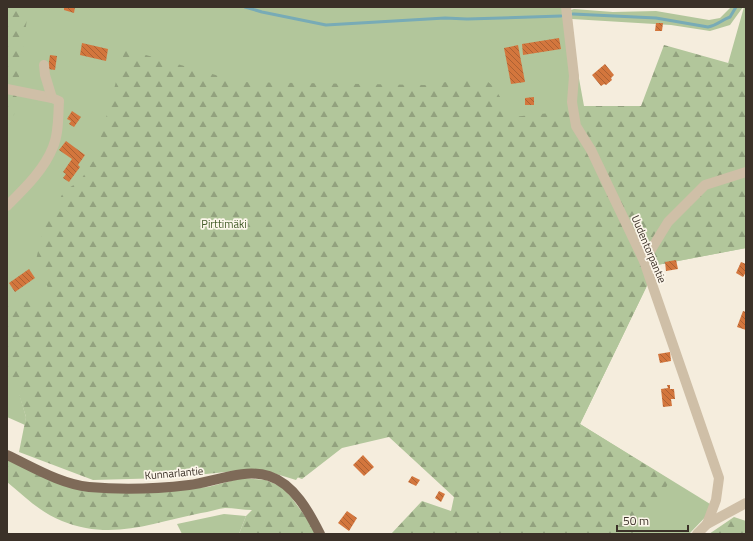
<svg xmlns="http://www.w3.org/2000/svg" width="753" height="541" viewBox="0 0 753 541" font-family="'Titillium Web',sans-serif">
<style>
.green{fill:#b2c69b}
.forest{fill:url(#forest-firs)}
.lines{fill:none;stroke-linecap:round;stroke-linejoin:round}
.stream{stroke:#78abb6;stroke-width:3}
.building{fill:url(#building-back-hatch)}
.minor{stroke:#cfbfa7;stroke-width:10}
.major{stroke:#7e6a58;stroke-width:10}
.labels{text-anchor:middle;dominant-baseline:central;stroke-width:3.5;stroke-linejoin:round;paint-order:stroke}
.park-label{font-size:11px;fill:#435c29;stroke:#fcf6ea}
.street-label{font-size:11px;fill:#3b3128;stroke:#fcf6ea}
</style>
<defs>
<pattern id="forest-firs" width="22" height="20" patternUnits="userSpaceOnUse"><rect width="22" height="20" fill="#b2c69b"/><path d="M5 1l3.5 6h-7zM16 11l3.5 6h-7z" fill="#92a17e"/></pattern>
<pattern id="building-back-hatch" width="6" height="6" patternUnits="userSpaceOnUse"><rect width="6" height="6" fill="#d3763d"/><path d="M-1 5l2 2M0 0l6 6M5-1l2 2" fill="none" stroke="#ac6133"/></pattern>
</defs>
<rect width="100%" height="100%" fill="#f5eddd"/>
<g class="green">
<polygon points="7,7 566,7 584,106 716,106 744,7 746,7 746,248 657,265 580,424 715,507 689,534 484,534 552,419 356,396 296,480 40,403 19,393 26,417 25,425 7,417"/>
<polygon points="731,7 743,7 730,25 710,31 671,25 572,19 571,10 574,9 613,12 656,11 709,20 720,18"/>
<polygon points="224,514 246,516 239,534 182,534 177,524"/>
</g>
<g class="forest">
<polygon points="7,7 19,7 28,11 14,115 7,117"/>
<polygon points="664,45 746,68 746,248 657,265 580,424 670,480 660,498 632,534 391,534 422,501 451,511 454,497 389,437 342,448 302,479 283,472 257,469 166,478 93,480 19,452 26,417 15,382 7,378 7,302 17,297 54,302 36,260 43,230 64,191 80,181 95,158 125,49 240,82 425,85 482,77 493,86 513,117 567,111 584,106 641,106"/>
<path d="M7 460 47 478 136 493 208 487 242 478 266 480 282 487 291 497 308 520 315 534H239L246 516 252 510C243 510 234 508 225 508 217 509 209 512 201 513 151 523 112 541 62 521 41 513 24 496 7 482Z"/>
<polygon points="734,517 746,521 746,534 709,534"/>
</g>
<g class="lines">
<g class="stream">
<polyline points="245,7 262,12 326,25 445,18 467,19 561,16"/>
<path d="M573 14 656 18 708 27C718 25 721 20 730 17L736 7"/>
</g>
</g>
<g class="building">
<polygon points="64,7 75,7 74,13 64,10"/>
<polygon points="656,23 663,23 662,31 655,31"/>
<polygon points="559,38 561,49 523,55 522,44"/>
<polygon points="82,43 108,49 106,61 80,55"/>
<polygon points="518,45 525,82 511,84 504,48"/>
<polygon points="50,55 57,56 55,70 48,69"/>
<polygon points="605,64 614,75 611,78 612,80 606,85 604,84 601,86 592,75"/>
<polygon points="534,97 534,105 525,105 525,98"/>
<polygon points="72,111 81,117 74,127 69,124 71,121 67,119"/>
<polygon points="66,141 85,155 78,165 80,167 69,182 63,178 66,174 63,172 72,159 59,150"/>
<polygon points="676,260 678,269 666,271 665,262"/>
<polygon points="741,262 746,264 746,272 743,277 736,273"/>
<polygon points="29,269 35,278 15,292 9,283"/>
<polygon points="743,311 746,312 746,330 737,327"/>
<polygon points="670,352 671,361 660,363 658,354"/>
<polygon points="667,385 670,385 670,389 674,389 675,399 671,399 672,406 663,407 661,389 668,388"/>
<polygon points="363,455 374,467 364,476 353,465"/>
<polygon points="412,476 420,480 416,486 408,482"/>
<polygon points="439,491 445,494 441,502 435,498"/>
<polygon points="347,511 357,518 349,531 338,523"/>
</g>
<g class="lines">
<g class="minor">
<polyline points="566,7 574,76 572,102 576,126 591,150 644,261 719,478 716,500 707,524"/>
<polyline points="7,89 52,98"/>
<path d="M7 206C24 189 44 170 53 147 59 133 58 116 59 101L52 98 45 75 44 65"/>
<polyline points="644,261 668,222 705,185 746,172"/>
<polyline points="697,534 707,524 746,503"/>
</g>
<path class="major" d="M7 455C33 467 60 484 89 487 121 490 156 489 189 485 214 482 243 468 269 476 294 484 309 512 320 534"/>
</g>
<g class="labels">
<g class="park-label">
<text x="224" y="224">Pirttimäki</text>
</g>
<g class="street-label">
<text transform="translate(649 249) rotate(67)">Uudentorpantie</text>
<text transform="translate(174 473) rotate(-5)">Kunnarlantie</text>
</g>
</g>
<rect width="753" height="541" fill="none" stroke="#3b3128" stroke-width="16"/>
<path d="M617 525v6h71v-6" fill="none" stroke="#3b3128" stroke-width="2"/>
<text x="623" y="525" font-size="12" fill="#3b3128" stroke="#fcf6ea" stroke-width="3" paint-order="stroke">50 m</text>
</svg>
